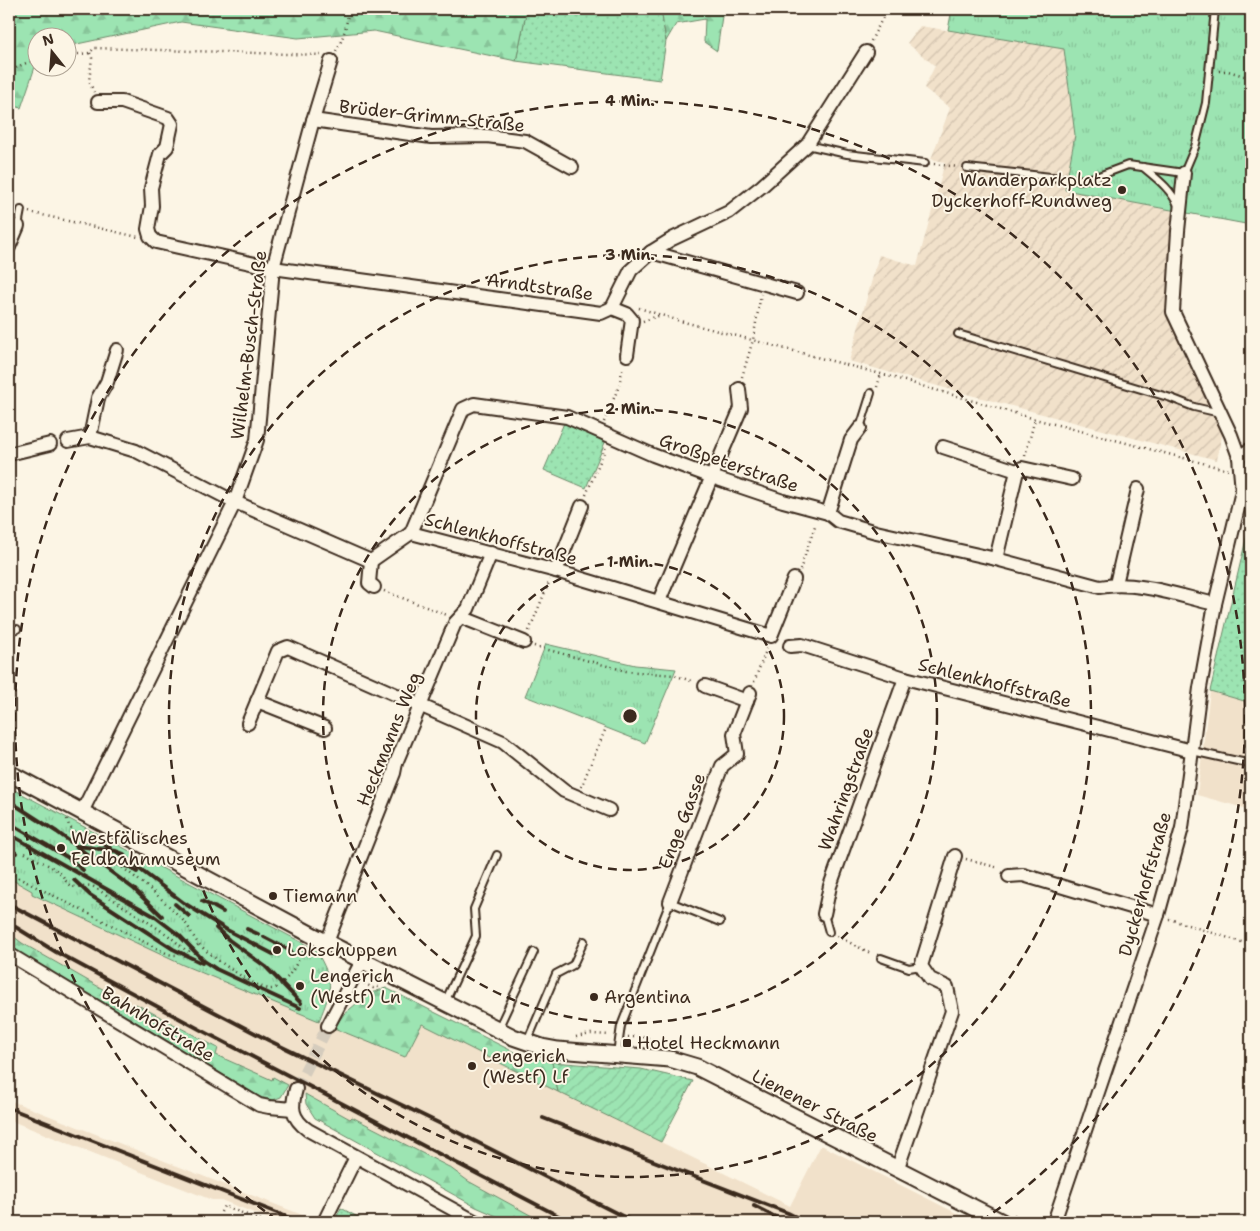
<svg xmlns="http://www.w3.org/2000/svg" width="1260" height="1231" viewBox="0 0 1260 1231" font-family="'Shantell Sans',sans-serif">
<style>
.built{fill:#f1e1ca}
.industrial{fill:url(#industrial-furrows)}
.grass{fill:url(#grass-dots);stroke:#6c8768}
.forest{fill:url(#forest-firs);stroke:#6c8768}
.park{fill:url(#park-tufts);stroke:#6c8768}
.garden{fill:url(#garden-furrows);stroke:#6c8768}
.lines{fill:none;stroke-linecap:round;stroke-linejoin:round}
.minor-tunnel{stroke:#d5ccbd;stroke-width:12;stroke-dasharray:12 6;stroke-linecap:butt}
.service-casing{stroke:#3b2a1e;stroke-width:10}
.minor-casing{stroke:#3b2a1e;stroke-width:16}
.tertiary-casing{stroke:#3b2a1e;stroke-width:19}
.path{stroke:#3b2a1e;stroke-width:2.5;stroke-dasharray:1 4;stroke-linecap:butt}
.service{stroke:#fcf5e5;stroke-width:6}
.minor{stroke:#fcf5e5;stroke-width:12}
.tertiary{stroke:#fcf5e5;stroke-width:15}
.rail{stroke:#3b2a1e;stroke-width:4}
.ring{fill:none;stroke:#3b2a1e;stroke-width:2.5;stroke-dasharray:9 6}
.poi-dot{fill:#3b2a1e;stroke:#fcf5e5;stroke-width:2}
.labels{text-anchor:middle;dominant-baseline:central;stroke-width:4;stroke-linejoin:round;paint-order:stroke}
.street-label{font-size:18px;fill:#3b2a1e;stroke:#fcf5e5}
.poi-label{font-size:18px;fill:#3b2a1e;stroke:#fcf5e5;text-anchor:start}
.centre{fill:#3b2a1e;stroke:#fcf5e5;stroke-width:2.5}
.ring-label{font-size:15px;text-anchor:middle;font-weight:bold;fill:#3b2a1e;stroke:#fcf5e5;stroke-width:4;stroke-linejoin:round;paint-order:stroke}
</style>
<defs>
<pattern id="industrial-furrows" width="10" height="10" patternUnits="userSpaceOnUse" patternTransform="scale(1.25)"><rect width="10" height="10" fill="#f1e1ca"/><path d="M-1 1l2-2M0 10L10 0M9 11l2-2" fill="none" stroke="#d0c1ad"/></pattern>
<pattern id="grass-dots" width="8" height="8" patternUnits="userSpaceOnUse" patternTransform="scale(1.25)"><rect width="8" height="8" fill="#9ce4b2"/><path d="M2 2h.1M6 6h.1" fill="none" stroke="#87c499" stroke-width="1.8" stroke-linecap="round"/></pattern>
<pattern id="forest-firs" width="22" height="20" patternUnits="userSpaceOnUse" patternTransform="scale(1.25)"><rect width="22" height="20" fill="#9ce4b2"/><path d="M5 1l3.5 6h-7zM16 11l3.5 6h-7z" fill="#87c499"/></pattern>
<pattern id="park-tufts" width="24" height="20" patternUnits="userSpaceOnUse" patternTransform="scale(1.25)"><rect width="24" height="20" fill="#9ce4b2"/><path d="M3 7l-1-3M5 7V3M7 7l1-3M15 17l-1-3M17 17v-4M19 17l1-3" fill="none" stroke="#87c499"/></pattern>
<pattern id="garden-furrows" width="10" height="10" patternUnits="userSpaceOnUse" patternTransform="scale(1.25)"><rect width="10" height="10" fill="#9ce4b2"/><path d="M-1 1l2-2M0 10L10 0M9 11l2-2" fill="none" stroke="#87c499"/></pattern>
</defs>
<rect width="100%" height="100%" fill="#fcf5e5"/>
<filter id="ink" filterUnits="userSpaceOnUse"><feTurbulence type="fractalNoise" baseFrequency=".02" numOctaves="2"/><feDisplacementMap in="SourceGraphic" scale="10" xChannelSelector="R" yChannelSelector="G"/><feConvolveMatrix kernelMatrix="1 2 1 2 8 2 1 2 1" color-interpolation-filters="sRGB"/></filter>
<g filter="url(#ink)">
<g class="built">
<polygon points="1210,691 1251,703 1251,810 1197,795"/>
<polygon points="9,878 32,891 33,894 183,965 405,1057 422,1024 790,1206 821,1145 974,1222 543,1222 468,1181 449,1167 352,1117 350,1119 274,1077 272,1080 216,1055 218,1047 136,1004 134,1007 22,943 9,933"/>
<polygon points="9,1100 315,1220 313,1222 277,1222 221,1200 212,1200 9,1120"/>
</g>
<polygon class="industrial" points="920,26 1064,49 1075,135 1065,190 1184,213 1179,345 1223,431 1217,460 959,392 849,361 879,255 917,266 945,162 931,159 950,108 924,88 935,66 907,43"/>
<g class="grass">
<polygon points="527,9 661,9 666,41 660,80 516,61"/>
<polygon points="564,423 606,440 586,488 544,470"/>
<polygon points="1251,518 1251,703 1210,691"/>
<polygon points="341,1208 367,1222 334,1222"/>
</g>
<g class="forest">
<polygon points="9,9 527,9 516,61 374,31 298,38 181,22 77,44 68,48 68,38 38,38 37,61 21,108 9,104"/>
<polygon points="661,9 723,9 717,51 704,42 705,19 676,24 666,41"/>
<polygon points="9,933 22,943 134,1007 136,1004 218,1048 216,1055 272,1080 273,1077 288,1085 281,1097 273,1100 260,1097 9,946"/>
<polygon points="386,988 522,1056 552,1062 558,1092 422,1024 405,1057 334,1028 344,1014 368,994"/>
<polygon points="305,1094 350,1119 352,1117 449,1167 468,1181 543,1222 510,1222 476,1207 315,1118 306,1104"/>
</g>
<g class="park">
<polygon points="952,9 1251,9 1251,225 1065,190 1075,135 1064,49 948,30"/>
<polygon points="546,644 635,665 676,669 645,743 525,696"/>
<path d="M9 787 316 950C334 983 333 986 319 1021L183 965 32 894V891L9 878Z"/>
</g>
<polygon class="garden" points="552,1062 641,1069 693,1081 661,1142 558,1092"/>
<g class="lines">
<polyline class="minor-tunnel" points="296,1089 328,1026"/>
<g class="service-casing">
<g id="service">
<polyline points="807,145 847,154 925,163"/>
<path d="M1143 167C1157 179 1170 188 1178 205"/>
<polyline points="967,168 1079,180 1096,177 1128,165 1184,173 1195,147 1206,103 1215,9"/>
<polyline points="18,226 21,210"/>
<polyline points="958,334 1171,398 1194,407 1220,413"/>
<polyline points="860,428 871,393"/>
<polyline points="9,631 17,629"/>
<polyline points="1192,751 1251,764"/>
<polyline points="824,914 829,932"/>
<polyline points="881,958 909,968 921,966"/>
<polyline points="445,1002 476,936 474,909 497,855"/>
<polyline points="498,1029 534,952"/>
<polyline points="527,1042 556,974 573,965 584,941"/>
<polyline points="617,1054 621,1026 670,902 720,922"/>
</g>
</g>
<g class="minor-casing">
<g id="minor">
<polyline points="98,102 122,102 168,118 172,124 167,147 160,154 151,188 152,206 148,229 150,236 156,242 273,268 601,313 612,308 631,270 651,252 672,239 729,212 762,186 807,145 866,52"/>
<polyline points="313,120 431,137 487,136 525,141 572,167"/>
<polyline points="9,247 18,226"/>
<polyline points="651,252 797,293"/>
<polyline points="612,308 627,314 632,320 627,355"/>
<polyline points="90,437 98,398 107,382 117,350"/>
<polyline points="68,441 90,437 136,451 235,502 371,561 411,533 556,571 771,636 794,579"/>
<polyline points="943,447 1017,471"/>
<polyline points="9,454 50,444"/>
<polyline points="1239,457 1251,449"/>
<polyline points="828,513 851,440 860,428"/>
<path d="M411 533 463 409 474 404 567 417 653 455 712 477 783 501 828 513 838 521 876 532 996 559 1100 587C1137 580 1179 596 1215 604"/>
<polyline points="996,559 1017,471 1022,468 1072,479"/>
<polyline points="371,561 369,583 374,587"/>
<polyline points="556,571 582,506"/>
<polyline points="1116,584 1138,489"/>
<polyline points="659,601 741,408 739,389"/>
<polyline points="461,617 524,642"/>
<polyline points="790,646 802,645 905,678 1192,751"/>
<polyline points="705,686 747,701"/>
<polyline points="257,701 325,728"/>
<polyline points="248,723 278,651 288,647 503,742 564,791 609,810"/>
<polyline points="82,812 235,502 257,440 273,268 313,120 331,61"/>
<polyline points="1009,876 1023,875 1158,915"/>
<polyline points="670,902 722,766 737,754 734,734 750,693"/>
<polyline points="824,914 830,886 905,678"/>
<polyline points="327,942 394,773 396,763 455,623 468,609 491,553"/>
<polyline points="9,954 259,1105 269,1107 293,1109"/>
<polyline points="328,1026 362,961"/>
<path d="M296 1089C291 1107 291 1118 308 1130L476 1222"/>
<polyline points="897,1170 952,1011 947,987 930,979 921,966 955,856"/>
<polyline points="324,1222 356,1157"/>
<polyline points="1054,1222 1158,915 1182,828 1200,688 1215,604 1242,491 1239,457 1231,435 1173,312 1178,231 1184,173"/>
</g>
</g>
<g class="tertiary-casing">
<polyline id="tertiary" points="9,773 312,935 513,1037 542,1047 558,1050 670,1059 697,1067 1002,1222"/>
</g>
<g class="path">
<polyline points="871,41 887,9"/>
<path d="M336 51C343 40 348 22 348 9"/>
<polyline points="90,53 92,58 89,81 94,92"/>
<polyline points="68,55 90,53 94,48 321,55"/>
<polyline points="1219,71 1228,71 1251,78"/>
<path d="M9 75C15 66 27 62 38 60"/>
<polyline points="934,164 958,167"/>
<polyline points="29,212 138,237"/>
<polyline points="639,308 680,321 881,374 1035,419 1229,470"/>
<polyline points="643,321 661,315"/>
<polyline points="742,377 753,340 761,294"/>
<polyline points="877,387 881,374"/>
<polyline points="604,422 619,386 623,366"/>
<polyline points="1025,456 1035,419"/>
<polyline points="586,495 606,447"/>
<polyline points="800,570 816,523"/>
<polyline points="384,591 447,615"/>
<polyline points="529,631 550,580"/>
<polyline points="534,646 626,671 674,675 694,682"/>
<polyline points="754,682 767,648"/>
<polyline points="581,787 606,728"/>
<path d="M67 819 69 826 75 833C103 853 131 873 157 895 168 905 178 914 187 925 191 931 194 939 199 944 210 956 255 988 270 989 284 990 300 958 305 947"/>
<path d="M25 853C36 860 51 865 60 873 65 877 65 883 71 886 78 889 85 883 94 887L168 935 188 952"/>
<polyline points="966,859 999,868"/>
<path d="M9 873 168 954C180 957 190 952 199 944"/>
<polyline points="1169,919 1251,945"/>
<polyline points="837,936 872,954"/>
<polyline points="364,983 373,988 382,986"/>
<polyline points="576,1037 591,1034 610,1035"/>
<polyline points="628,1037 644,1037 666,1044"/>
<polyline points="221,1212 224,1206 265,1222"/>
<polyline points="1014,1215 1029,1222"/>
</g>
<use href="#service" class="service"/>
<use href="#minor" class="minor"/>
<use href="#tertiary" class="tertiary"/>
<g class="rail">
<polyline points="9,801 57,832 134,889 162,916"/>
<polyline points="9,823 67,857 83,870"/>
<polyline points="9,834 154,916 179,935 204,961 216,969 300,1008"/>
<polyline points="87,834 110,848"/>
<polyline points="78,846 116,851 124,854"/>
<polyline points="9,849 16,853"/>
<polyline points="117,852 184,903 227,930 273,954"/>
<polyline points="99,859 129,867 137,872"/>
<polyline points="74,880 90,895 173,949 202,963"/>
<polyline points="202,901 211,906"/>
<polyline points="9,904 268,1040 449,1128 634,1222"/>
<polyline points="175,904 189,916"/>
<polyline points="214,907 223,912"/>
<polyline points="9,923 56,952 201,1030 570,1222"/>
<polyline points="216,928 229,940 266,967 301,1003"/>
<polyline points="247,929 258,934"/>
<polyline points="264,937 291,951"/>
<polyline points="9,1108 300,1222"/>
<polyline points="543,1118 788,1213 806,1222"/>
<polyline points="754,1206 785,1222"/>
</g>
</g>
</g>
<g class="ring">
<circle cx="630" cy="716" r="154"/>
<circle cx="630" cy="716" r="307"/>
<circle cx="630" cy="716" r="461"/>
<path d="M277 1220A615 615 0 1 1 983 1220"/>
</g>
<g class="poi-dot">
<circle cx="1122" cy="190" r="5"/>
<circle cx="61" cy="848" r="5"/>
<circle cx="273" cy="896" r="5"/>
<circle cx="277" cy="950" r="5"/>
<circle cx="300" cy="986" r="5"/>
<circle cx="594" cy="997" r="5"/>
<rect x="622" y="1038" width="10" height="10" rx="2.5"/>
<circle cx="472" cy="1066" r="5"/>
</g>
<g class="labels">
<g class="street-label">
<text transform="translate(432 116) rotate(6)">Brüder-Grimm-Straße</text>
<text transform="translate(540 287) rotate(8)">Arndtstraße</text>
<text transform="translate(249 345) rotate(-83)">Wilhelm-Busch-Straße</text>
<text transform="translate(729 463) rotate(19)">Großpeterstraße</text>
<text transform="translate(501 539) rotate(15)">Schlenkhoffstraße</text>
<text transform="translate(995 683) rotate(14)">Schlenkhoffstraße</text>
<text transform="translate(389 739) rotate(-68)">Heckmanns Weg</text>
<text transform="translate(846 789) rotate(-70)">Wahringstraße</text>
<text transform="translate(682 821) rotate(-69)">Enge Gasse</text>
<text transform="translate(1145 884) rotate(-74)">Dyckerhoffstraße</text>
<text transform="translate(158 1024) rotate(31)">Bahnhofstraße</text>
<text transform="translate(815 1106) rotate(27)">Lienener Straße</text>
</g>
<g class="poi-label">
<text x="1112" y="180" text-anchor="end">Wanderparkplatz<tspan x="1112" dy="21">Dyckerhoff-Rundweg</tspan></text>
<text x="71" y="838">Westfälisches<tspan x="71" dy="21">Feldbahnmuseum</tspan></text>
<text x="283" y="896">Tiemann</text>
<text x="287" y="950">Lokschuppen</text>
<text x="310" y="976">Lengerich<tspan x="310" dy="21">(Westf) Ln</tspan></text>
<text x="604" y="997">Argentina</text>
<text x="637" y="1043">Hotel Heckmann</text>
<text x="482" y="1056">Lengerich<tspan x="482" dy="21">(Westf) Lf</tspan></text>
</g>
</g>
<circle cx="630" cy="716" r="8" class="centre"/>
<g class="ring-label">
<text x="630" y="106">4 Min.</text>
<text x="630" y="260">3 Min.</text>
<text x="630" y="414">2 Min.</text>
<text x="630" y="567">1 Min.</text>
</g>
<rect width="1260" height="1231" fill="none" stroke="#fcf5e5" stroke-width="30"/>
<rect x="15" y="15" width="1230" height="1201" fill="none" stroke="#3b2a1e" stroke-width="2" filter="url(#ink)"/>
<g transform="translate(52 52) rotate(343)"><circle r="24" fill="#fcf5e5" stroke="#afa495"/>
<path d="M0-4L9 19L0 12L-9 19Z" fill="#3b2a1e"/>
<text y="-8" font-size="14" font-weight="bold" text-anchor="middle" fill="#3b2a1e">N</text>
</g>
</svg>
